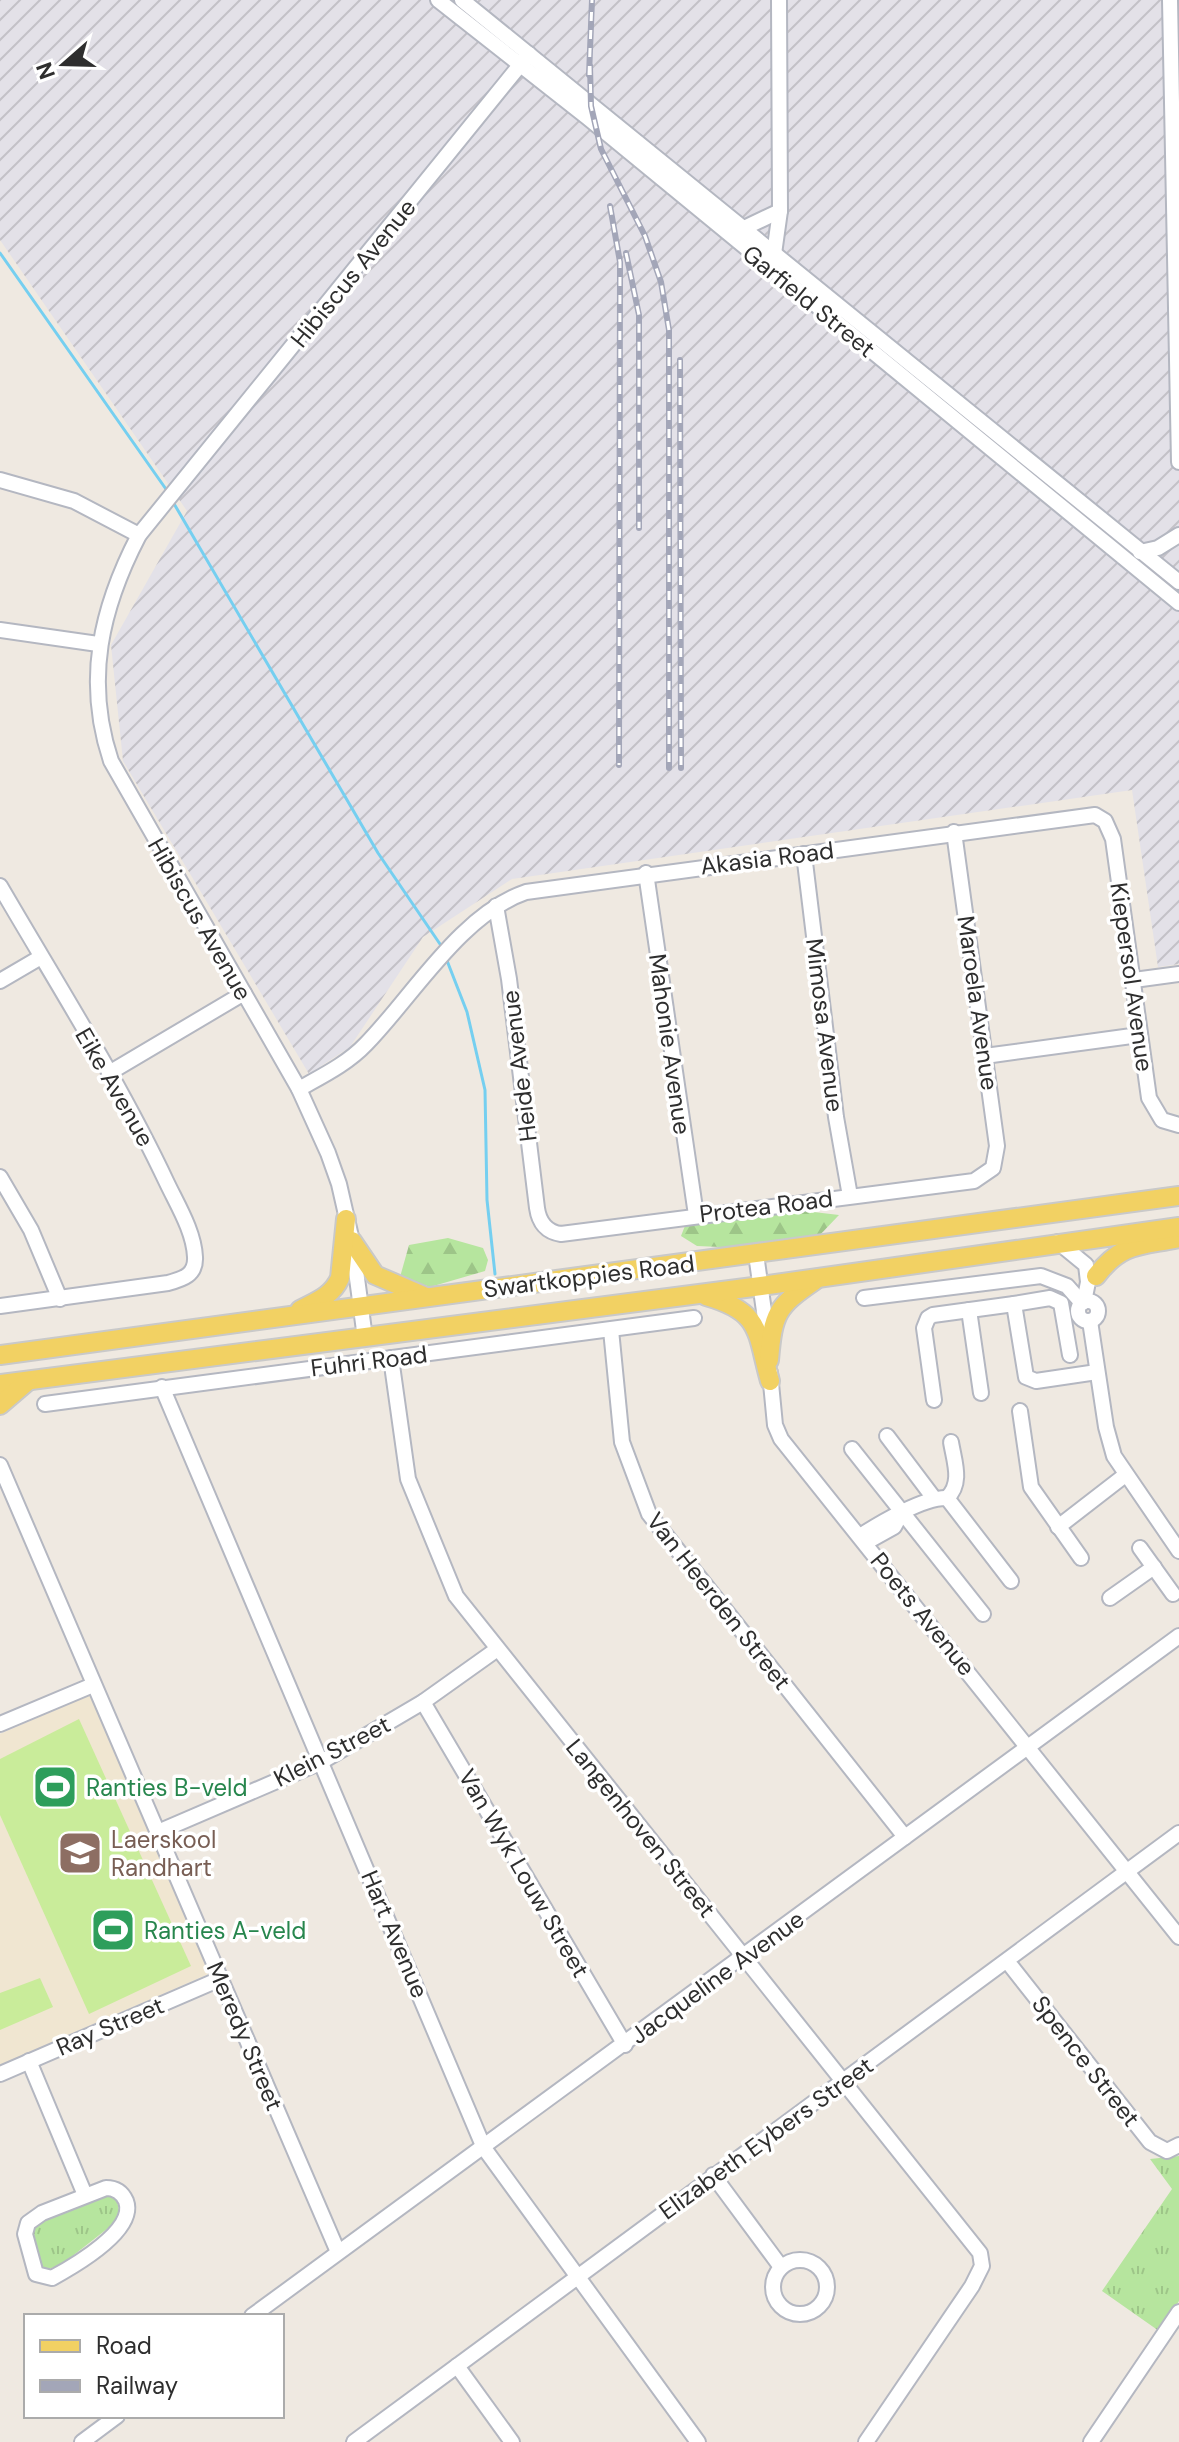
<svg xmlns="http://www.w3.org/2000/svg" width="1179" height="2442" viewBox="0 0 1179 2442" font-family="'DM Sans',sans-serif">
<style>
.industrial{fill:url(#industrial-furrows)}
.education{fill:#f0e6d1}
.grass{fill:url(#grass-tufts)}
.forest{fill:url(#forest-firs)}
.pitch{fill:#c9ec9a}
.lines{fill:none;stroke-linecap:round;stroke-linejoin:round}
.stream{stroke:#75cff0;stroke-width:3}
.minor-casing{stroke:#b4b7c1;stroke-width:18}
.major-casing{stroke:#c9c9c9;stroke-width:22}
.minor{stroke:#fff;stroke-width:14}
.major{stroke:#f2d163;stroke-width:18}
.rail-casing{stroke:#a3a6b8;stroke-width:6}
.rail{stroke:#fff;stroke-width:3;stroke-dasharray:9;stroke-linecap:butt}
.labels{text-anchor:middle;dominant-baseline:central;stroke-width:7;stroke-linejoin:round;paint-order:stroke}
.street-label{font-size:24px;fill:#2e2e2e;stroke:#fff}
.leisure-label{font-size:24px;fill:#27864d;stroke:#fff;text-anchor:start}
.education-label{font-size:24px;fill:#785e54;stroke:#fff;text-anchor:start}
</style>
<defs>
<pattern id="industrial-furrows" width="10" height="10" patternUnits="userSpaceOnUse" patternTransform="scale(2)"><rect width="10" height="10" fill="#e3e1e8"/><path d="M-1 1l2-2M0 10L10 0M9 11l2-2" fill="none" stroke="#c3c1c7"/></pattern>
<pattern id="grass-tufts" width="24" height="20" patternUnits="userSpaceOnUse" patternTransform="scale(2)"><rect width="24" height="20" fill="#b6e59e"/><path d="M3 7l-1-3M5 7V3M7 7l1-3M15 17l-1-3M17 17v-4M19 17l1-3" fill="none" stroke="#9dc588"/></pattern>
<pattern id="forest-firs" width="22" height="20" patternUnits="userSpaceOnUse" patternTransform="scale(2)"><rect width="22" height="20" fill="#b6e59e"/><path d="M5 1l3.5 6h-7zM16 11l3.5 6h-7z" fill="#9dc588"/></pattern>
</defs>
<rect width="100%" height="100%" fill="#efe9e1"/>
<polygon class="industrial" points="0,0 1179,0 1179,964 1158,967 1132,790 512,879 423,937 350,1047 309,1074 123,761 111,645 187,511 0,240"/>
<polygon class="education" points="92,1694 213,1972 0,2065 0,1734"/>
<g class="grass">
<polygon points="1179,2156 1179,2301 1159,2331 1102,2291 1172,2189 1150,2159"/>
<polygon points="108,2194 117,2201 121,2218 61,2265 42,2271 30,2244 32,2226"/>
</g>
<g class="forest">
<polygon points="780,1208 839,1215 818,1237 743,1248 697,1246 681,1236 688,1218"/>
<polygon points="448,1238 483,1248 488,1260 485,1271 430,1287 400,1277 409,1245"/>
</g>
<g class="pitch">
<polygon points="79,1719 191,1966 89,2014 0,1815 0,1759"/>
<polygon points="40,1978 53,2007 0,2030 0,1993"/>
</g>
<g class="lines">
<g class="stream">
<polyline points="0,253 168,492"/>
<polyline points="173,502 378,853 442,947"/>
<polyline points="446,958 467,1012 485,1090 487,1200 495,1274"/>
</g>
<g class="minor-casing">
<g id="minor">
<polyline points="438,0 588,118 1179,603"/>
<polyline points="462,0 1179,582"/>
<polyline points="1170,0 1179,462"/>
<polyline points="742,229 780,211"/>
<polyline points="773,261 780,211 779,0"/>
<polyline points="0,480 74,501 139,535"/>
<polyline points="1140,552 1158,548 1179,535"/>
<polyline points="0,630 98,644"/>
<polyline points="804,854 836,1117 850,1196"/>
<polyline points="646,873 696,1215"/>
<path d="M0 886C57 984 119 1081 167 1183 178 1206 194 1232 195 1257 196 1275 183 1279 168 1283L0 1306"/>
<path d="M496 906 509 979 537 1208C539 1222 546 1232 561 1234L974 1181 993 1168 997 1146 954 832"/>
<polyline points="1134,980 1179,974"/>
<polyline points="0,981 41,957"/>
<polyline points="985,1056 1139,1035"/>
<polyline points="109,1073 244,993"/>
<path d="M299 1089C322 1076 347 1064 366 1044 413 996 460 915 526 892L1095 815 1105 821 1113 839 1149 1098 1162 1120 1179 1125"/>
<polyline points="0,1177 31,1230 60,1299"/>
<polyline points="1058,1242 1086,1265 1088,1282 1084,1302"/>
<polyline points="756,1254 768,1340"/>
<polyline points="864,1298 1041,1276 1067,1286 1082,1303"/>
<circle cx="1088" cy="1311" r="10"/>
<polyline points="1014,1304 1050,1298 1061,1303 1070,1355"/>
<polyline points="969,1310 981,1393"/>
<polyline points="1090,1321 1106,1427 1114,1456 1179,1551"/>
<polyline points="611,1330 622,1442 649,1514 905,1837"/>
<path d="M365 1338 352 1241 339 1184 328 1153 299 1089 111 761C84 680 101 608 139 535L529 54"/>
<polyline points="391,1358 408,1479 456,1596 980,2253 982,2266 972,2286 866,2442"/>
<polyline points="770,1373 775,1425 781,1439 1179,1937"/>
<polyline points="162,1387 484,2148 698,2442"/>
<polyline points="934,1400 924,1328 928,1318 933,1315 1014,1304 1026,1377 1036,1381 1097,1372"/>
<polyline points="45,1404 694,1318"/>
<polyline points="1020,1411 1031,1487 1081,1558"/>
<polyline points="887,1436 933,1497"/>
<polyline points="852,1449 983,1614"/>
<polyline points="0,1465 338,2252"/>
<path d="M947 1498C963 1483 954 1461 951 1442"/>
<polyline points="1058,1527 1124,1476"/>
<path d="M860 1536C880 1523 924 1497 947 1498L1011 1581"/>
<polyline points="867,1542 894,1527 900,1516"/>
<polyline points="1140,1548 1173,1594"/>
<polyline points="1110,1598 1154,1567"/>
<polyline points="423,1702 625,2045"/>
<polyline points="0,1724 93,1685"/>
<polyline points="158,1832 321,1762 423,1702 496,1650"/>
<polyline points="1007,1961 1150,2142 1167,2151 1179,2145"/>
<polyline points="29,2061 85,2195"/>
<polyline points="0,2074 220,1979"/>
<polyline points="713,2175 781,2267"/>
<path d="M106 2188C115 2188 122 2192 126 2201 137 2230 74 2266 52 2278L36 2274 25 2234 28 2223 42 2213Z"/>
<circle cx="800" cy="2287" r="27"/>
<polyline points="252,2316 1179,1636"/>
<polyline points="457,2366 512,2442"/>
<polyline points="82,2442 117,2416"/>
<polyline points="354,2442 1179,1833"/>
<polyline points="1091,2442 1179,2312"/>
</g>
</g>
<g class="major-casing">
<g id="major">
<polyline points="352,1241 375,1275 426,1297"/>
<path d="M1096 1276C1122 1242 1141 1246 1179 1238"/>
<path d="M706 1296C762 1312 756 1331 770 1381"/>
<path d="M300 1310C317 1301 332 1296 340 1278L346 1219"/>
<polyline points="0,1355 1179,1196"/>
<path d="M769 1360C773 1314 776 1307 814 1281"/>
<polyline points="0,1384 761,1286 1179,1227"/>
<polyline points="0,1405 28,1381"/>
</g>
</g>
<use href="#minor" class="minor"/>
<use href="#major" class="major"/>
<g class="rail-casing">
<g id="rail">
<polyline points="590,66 591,106 601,149 645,236 661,282 669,330 669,768"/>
<polyline points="589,75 592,0"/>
<polyline points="610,206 620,262 619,765"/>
<polyline points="626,253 639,315 639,528"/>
<polyline points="680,360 681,768"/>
</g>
</g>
<use href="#rail" class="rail"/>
</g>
<defs>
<g id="stadium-square" transform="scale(2.3)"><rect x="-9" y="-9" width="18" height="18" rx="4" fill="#2e9e5b" stroke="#fff"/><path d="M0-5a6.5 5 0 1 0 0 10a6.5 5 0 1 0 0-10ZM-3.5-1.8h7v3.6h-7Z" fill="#fff"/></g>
<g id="school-square" transform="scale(2.3)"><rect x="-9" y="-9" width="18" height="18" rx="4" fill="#8d6e63" stroke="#fff"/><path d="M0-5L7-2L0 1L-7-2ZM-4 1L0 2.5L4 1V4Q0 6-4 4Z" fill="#fff"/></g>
</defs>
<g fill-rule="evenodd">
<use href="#stadium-square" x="55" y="1787"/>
<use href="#school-square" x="80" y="1853"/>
<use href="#stadium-square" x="113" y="1930"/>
</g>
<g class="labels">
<g class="street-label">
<text transform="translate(353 273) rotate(-51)">Hibiscus Avenue</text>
<text transform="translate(809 301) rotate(39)">Garfield Street</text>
<text transform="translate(767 858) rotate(-7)">Akasia Road</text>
<text transform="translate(200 919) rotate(60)">Hibiscus Avenue</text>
<text transform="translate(1132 977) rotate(82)">Kiepersol Avenue</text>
<text transform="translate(978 1003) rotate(82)">Maroela Avenue</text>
<text transform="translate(825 1025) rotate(83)">Mimosa Avenue</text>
<text transform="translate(670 1044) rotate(82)">Mahonie Avenue</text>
<text transform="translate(519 1066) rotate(-97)">Heide Avenue</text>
<text transform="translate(115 1087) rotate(60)">Eike Avenue</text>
<text transform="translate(766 1206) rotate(-7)">Protea Road</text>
<text transform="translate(589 1276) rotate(-7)">Swartkoppies Road</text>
<text transform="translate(369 1361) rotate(-7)">Fuhri Road</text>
<text transform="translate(719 1601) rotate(52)">Van Heerden Street</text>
<text transform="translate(923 1614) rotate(51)">Poets Avenue</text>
<text transform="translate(332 1751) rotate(-27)">Klein Street</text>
<text transform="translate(641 1828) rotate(51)">Langenhoven Street</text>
<text transform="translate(524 1873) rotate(60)">Van Wyk Louw Street</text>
<text transform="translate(395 1934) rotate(67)">Hart Avenue</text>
<text transform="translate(717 1977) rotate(-36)">Jacqueline Avenue</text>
<text transform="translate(110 2026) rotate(-23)">Ray Street</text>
<text transform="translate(245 2036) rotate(67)">Meredy Street</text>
<text transform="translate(1086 2061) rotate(52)">Spence Street</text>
<text transform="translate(766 2138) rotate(-36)">Elizabeth Eybers Street</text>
</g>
<g class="leisure-label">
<text x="86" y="1787">Ranties B-veld</text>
<text x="144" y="1930">Ranties A-veld</text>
</g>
<g class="education-label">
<text x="111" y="1839">Laerskool<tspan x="111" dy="28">Randhart</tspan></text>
</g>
</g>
<rect x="24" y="2314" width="260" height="104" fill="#ffffff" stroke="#ababab" stroke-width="2"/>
<rect x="40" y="2340" width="40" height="12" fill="#f2d163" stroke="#ababab" stroke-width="2"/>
<text x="96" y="2354" font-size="24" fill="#2e2e2e">Road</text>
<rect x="40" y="2380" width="40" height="12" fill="#a3a6b8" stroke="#ababab" stroke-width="2"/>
<text x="96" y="2394" font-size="24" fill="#2e2e2e">Railway</text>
<g transform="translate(64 64) rotate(250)" stroke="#ffffff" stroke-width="6" paint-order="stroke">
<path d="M0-6L14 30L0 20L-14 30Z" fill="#2e2e2e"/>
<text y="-12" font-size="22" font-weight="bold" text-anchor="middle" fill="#2e2e2e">N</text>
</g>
</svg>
